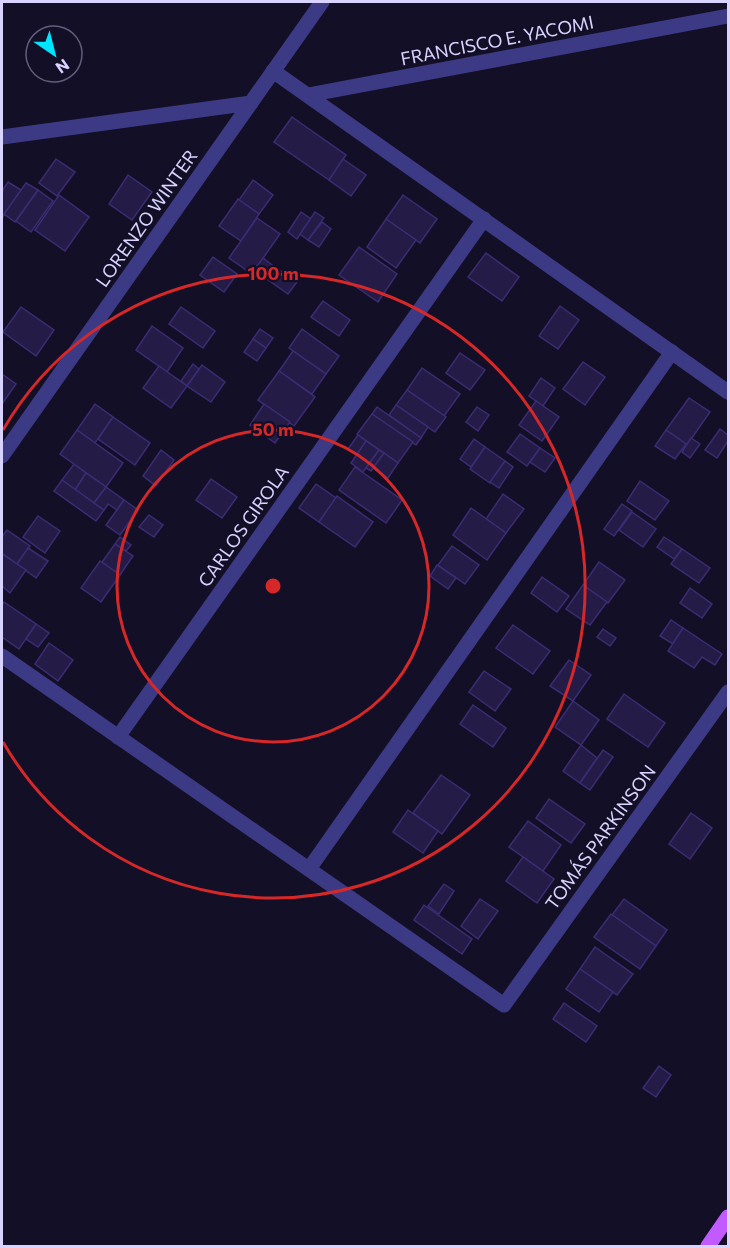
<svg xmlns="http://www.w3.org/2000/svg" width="730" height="1248" viewBox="0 0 730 1248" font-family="Commissioner,sans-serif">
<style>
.building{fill:#241b47;stroke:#3b2d73;stroke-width:1.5}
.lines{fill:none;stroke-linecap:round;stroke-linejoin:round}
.minor{stroke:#3d3a85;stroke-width:15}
.major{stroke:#c25bff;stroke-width:15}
.ring{fill:none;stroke:#d62828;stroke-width:3}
.labels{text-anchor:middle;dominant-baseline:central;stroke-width:4.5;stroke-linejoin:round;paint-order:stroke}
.street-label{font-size:18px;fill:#d9d4ff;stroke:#130f26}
.centre{fill:#d62828;stroke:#130f26;stroke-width:3}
.ring-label{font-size:18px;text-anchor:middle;font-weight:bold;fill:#d62828;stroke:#130f26;stroke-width:4.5;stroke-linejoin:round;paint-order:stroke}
</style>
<rect width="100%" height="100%" fill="#130f26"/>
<g class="building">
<polygon points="292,117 346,155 329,180 274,142"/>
<polygon points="56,159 75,172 57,196 39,183"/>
<polygon points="343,159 366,175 351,196 329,180"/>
<polygon points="128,175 152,192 132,220 109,204"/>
<polygon points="253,180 273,195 259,214 239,200"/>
<polygon points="8,182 21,190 2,218 2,191"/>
<polygon points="26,183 38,190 15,222 4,214"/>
<polygon points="38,190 53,201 31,232 16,221"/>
<polygon points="59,195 89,217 65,251 35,230"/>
<polygon points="403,195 437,219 420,243 386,219"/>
<polygon points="238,199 259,214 241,241 219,226"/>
<polygon points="301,212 311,219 297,239 288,232"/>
<polygon points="315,212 324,218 308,240 300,234"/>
<polygon points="257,218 280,234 252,274 229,258"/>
<polygon points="386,219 416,240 396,268 367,247"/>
<polygon points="322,222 331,229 319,247 308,240"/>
<polygon points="359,247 397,274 378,302 339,275"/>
<polygon points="486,253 519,277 502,301 468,277"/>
<polygon points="213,257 237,274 224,292 200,275"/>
<polygon points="263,258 272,265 261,280 252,273"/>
<polygon points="272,265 297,282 288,294 264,277"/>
<polygon points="323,301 350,320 339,336 311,317"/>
<polygon points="560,306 579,320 558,349 539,336"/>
<polygon points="21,307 54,330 36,356 3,332"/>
<polygon points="181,307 215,331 203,348 169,324"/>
<polygon points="152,326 183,348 167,372 136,350"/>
<polygon points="260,329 273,338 266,348 253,339"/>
<polygon points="302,329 339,356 326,374 289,348"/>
<polygon points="253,339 266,348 257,361 244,352"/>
<polygon points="293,351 326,374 312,394 279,371"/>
<polygon points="460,353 485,370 470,390 446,373"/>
<polygon points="583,362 605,377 585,405 563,389"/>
<polygon points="193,364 199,369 187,386 181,381"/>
<polygon points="202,365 225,382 211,402 187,386"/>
<polygon points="159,366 187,386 171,408 143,388"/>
<polygon points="422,368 460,394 444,416 407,390"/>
<polygon points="279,371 315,397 294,426 258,400"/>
<polygon points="2,374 16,384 2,404"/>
<polygon points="541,378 555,388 543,406 529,396"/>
<polygon points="407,390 446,417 435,432 396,405"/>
<polygon points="689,398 710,412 687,445 666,430"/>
<polygon points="536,401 559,417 542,441 519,425"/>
<polygon points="95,404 113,417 95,443 77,430"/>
<polygon points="264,404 290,422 275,443 250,425"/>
<polygon points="396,405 428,427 421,438 389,415"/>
<polygon points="377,407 421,438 416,445 372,414"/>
<polygon points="477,407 489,415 478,431 466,422"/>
<polygon points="372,414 413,442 398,463 357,434"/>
<polygon points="113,417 150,443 135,465 98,439"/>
<polygon points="720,429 728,435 728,441 717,458 705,450"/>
<polygon points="77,430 123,463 106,487 60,454"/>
<polygon points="666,430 686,444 675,459 655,446"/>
<polygon points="520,434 540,448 527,466 507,452"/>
<polygon points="358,435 366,441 357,455 348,449"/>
<polygon points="691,438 700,444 690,458 682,452"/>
<polygon points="474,439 485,447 471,467 460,459"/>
<polygon points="366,441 379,450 363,472 351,463"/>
<polygon points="485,447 505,461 490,483 470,469"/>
<polygon points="540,448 555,458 545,472 530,462"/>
<polygon points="161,450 174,460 156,486 143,476"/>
<polygon points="379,450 384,453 371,471 366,468"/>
<polygon points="384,453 398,463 388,478 373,468"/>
<polygon points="505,461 513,467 499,488 490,482"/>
<polygon points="74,464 86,473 75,490 62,480"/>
<polygon points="355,467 402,500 386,523 339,490"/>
<polygon points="86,473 106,487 94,503 75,490"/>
<polygon points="211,479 237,497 222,518 196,500"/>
<polygon points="62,480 104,510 96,521 54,491"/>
<polygon points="640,481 669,501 655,520 627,501"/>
<polygon points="316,484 336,498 319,522 299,508"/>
<polygon points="106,487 124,500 117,510 108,504 104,510 94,503"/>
<polygon points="503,494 524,509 506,533 486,519"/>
<polygon points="337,496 373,522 355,547 319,522"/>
<polygon points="124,500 138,510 120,535 106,525"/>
<polygon points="622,504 632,511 614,536 604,529"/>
<polygon points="471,508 506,533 487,560 453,535"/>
<polygon points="632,512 656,529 643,547 619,530"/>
<polygon points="149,515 163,525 154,537 139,527"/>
<polygon points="38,516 60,531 45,553 23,537"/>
<polygon points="7,530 30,546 17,564 2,553 2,537"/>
<polygon points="120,537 131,545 126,551 115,544"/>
<polygon points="664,537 682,549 674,559 657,547"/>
<polygon points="115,544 133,556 120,575 102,562"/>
<polygon points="452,546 479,565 465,584 438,565"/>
<polygon points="28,548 48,561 36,578 17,564"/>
<polygon points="682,549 710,568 699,583 671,564"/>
<polygon points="2,554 26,570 10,593 2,586"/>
<polygon points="100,561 120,575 101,602 81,588"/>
<polygon points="599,562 625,580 608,603 583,585"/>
<polygon points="437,565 456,578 448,589 430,576"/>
<polygon points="542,577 569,596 557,612 531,593"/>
<polygon points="583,585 607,602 590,625 566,609"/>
<polygon points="690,588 712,604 702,618 680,603"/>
<polygon points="4,602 36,624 19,649 2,637 2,605"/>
<polygon points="671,620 683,628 673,644 660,636"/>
<polygon points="36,624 49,633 38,647 26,639"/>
<polygon points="513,625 550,651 533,674 496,648"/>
<polygon points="683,628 722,654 715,665 702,657 694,668 668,651"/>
<polygon points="603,629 616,638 610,646 597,637"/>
<polygon points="49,643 73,660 58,681 35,664"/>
<polygon points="569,660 591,675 573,701 550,686"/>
<polygon points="484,671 511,689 495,711 469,692"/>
<polygon points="624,694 665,723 648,747 607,719"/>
<polygon points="573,701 599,720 581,745 555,727"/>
<polygon points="473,705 506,728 493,747 460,724"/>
<polygon points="581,745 597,758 580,783 563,771"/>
<polygon points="603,750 613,757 590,790 580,783"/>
<polygon points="441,775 470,795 442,834 413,813"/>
<polygon points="549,799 585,824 571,843 536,818"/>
<polygon points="408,810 438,831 423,853 393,832"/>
<polygon points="691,813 712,828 690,859 669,844"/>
<polygon points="528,821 561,845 543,871 509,847"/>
<polygon points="523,857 554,879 537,903 506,881"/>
<polygon points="444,884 454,891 439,914 428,906"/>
<polygon points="480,899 498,911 478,939 461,926"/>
<polygon points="624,899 667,930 656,946 612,915"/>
<polygon points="424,905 472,939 462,954 414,920"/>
<polygon points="611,914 656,946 640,969 594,937"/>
<polygon points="595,947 633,974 617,995 580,969"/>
<polygon points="580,969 613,992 599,1012 566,989"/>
<polygon points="564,1003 597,1026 586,1042 553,1019"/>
<polygon points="659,1066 671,1075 656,1097 643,1088"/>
</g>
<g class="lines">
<g class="minor">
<polyline points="273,71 728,392"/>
<polyline points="308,95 728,16"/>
<polyline points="2,137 251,103"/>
<polyline points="2,456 322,2"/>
<polyline points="2,656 504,1005 728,692"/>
<polyline points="118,737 484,219"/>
<polyline points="309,869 672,352"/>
</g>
<polyline class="major" points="708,1246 728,1217"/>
</g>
<g class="ring">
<circle cx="273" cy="586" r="156"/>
<path d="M3 430A312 312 0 1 1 3 742"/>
</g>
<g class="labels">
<g class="street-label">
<text transform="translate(497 40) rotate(-11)">FRANCISCO E. YACOMI</text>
<text transform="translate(146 218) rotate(-55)">LORENZO WINTER</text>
<text transform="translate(243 526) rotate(-55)">CARLOS GIROLA</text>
<text transform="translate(600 837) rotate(-54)">TOMÁS PARKINSON</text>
</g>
</g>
<circle cx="273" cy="586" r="9" class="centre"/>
<g class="ring-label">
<text x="273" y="280">100 m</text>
<text x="273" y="436">50 m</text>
</g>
<rect width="730" height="1248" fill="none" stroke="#d9d4ff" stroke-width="6"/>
<g transform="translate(54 54) rotate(145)"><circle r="28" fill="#130f26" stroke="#625e7d" stroke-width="1.5"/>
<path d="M0-4.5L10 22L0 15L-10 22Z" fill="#00e5ff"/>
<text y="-9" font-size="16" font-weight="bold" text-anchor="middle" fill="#d9d4ff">N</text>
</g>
</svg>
